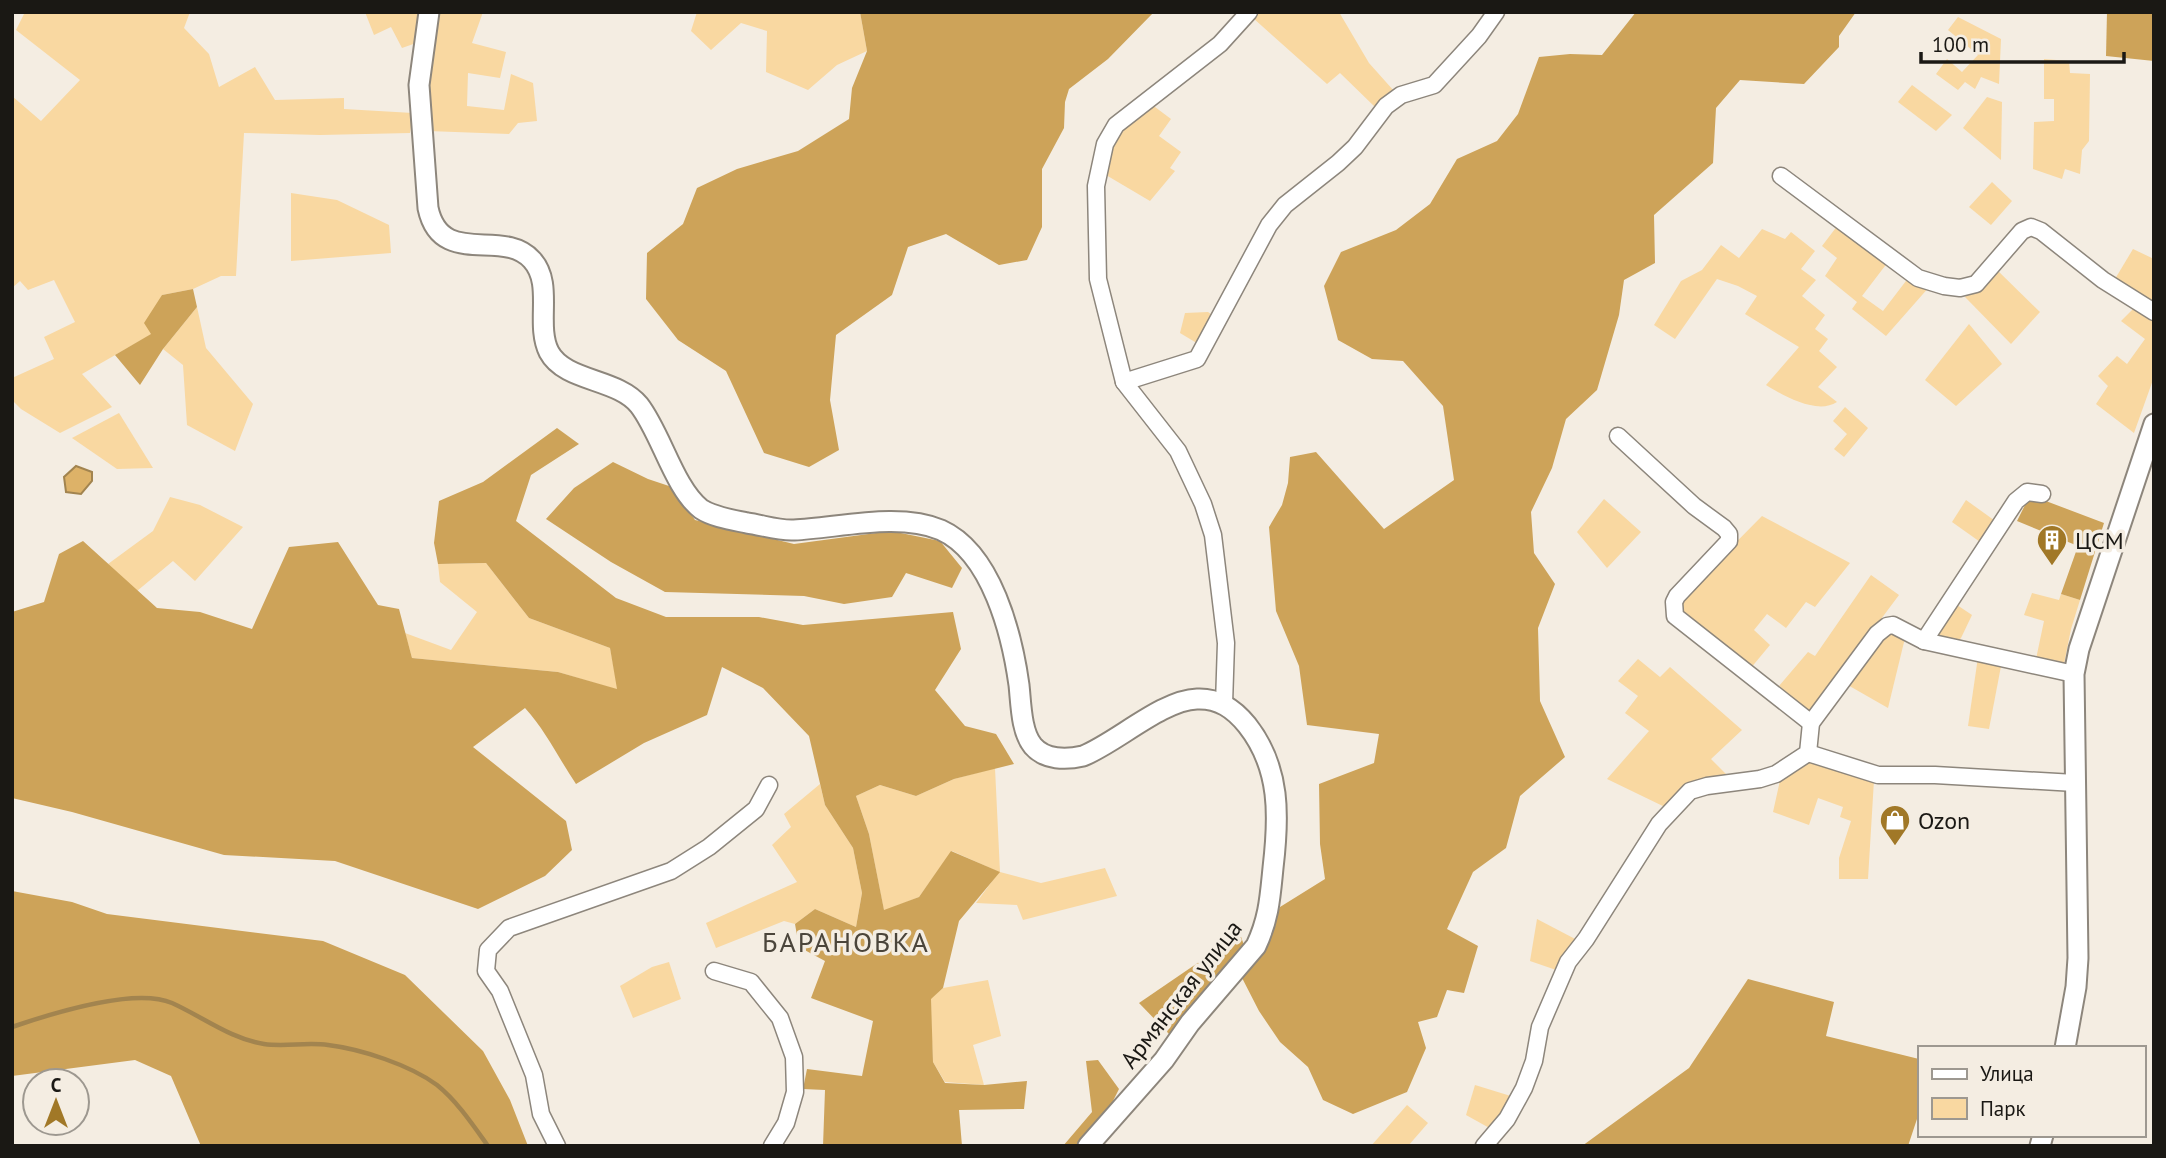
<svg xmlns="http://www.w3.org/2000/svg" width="2166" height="1158" viewBox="0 0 2166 1158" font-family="'PT Sans',sans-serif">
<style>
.green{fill:#f9d8a1}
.forest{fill:#cda359}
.water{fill:#ddb268;stroke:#a2844f;stroke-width:2}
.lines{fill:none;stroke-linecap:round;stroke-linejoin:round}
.stream{stroke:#a2844f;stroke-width:4.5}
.minor-casing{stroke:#8d867c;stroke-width:19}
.tertiary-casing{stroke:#8d867c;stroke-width:23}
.minor{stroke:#fff;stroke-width:16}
.tertiary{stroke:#fff;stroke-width:19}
.labels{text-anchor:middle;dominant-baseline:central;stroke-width:7;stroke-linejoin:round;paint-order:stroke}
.poi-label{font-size:24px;fill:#1a1814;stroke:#f4ede2;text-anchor:start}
.street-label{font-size:24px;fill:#1a1814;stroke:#f4ede2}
.quarter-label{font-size:28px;letter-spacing:2px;fill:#4b453b;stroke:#f4ede2}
</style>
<rect width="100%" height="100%" fill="#f4ede2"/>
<g class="green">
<polygon points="25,12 190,12 184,28 209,54 219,87 255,67 275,100 344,98 344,109 413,113 410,133 320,135 244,133 236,276 221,276 193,289 162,295 152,334 82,374 112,407 60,433 21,409 12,400 12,378 54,359 44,337 75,322 54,280 28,290 20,281 12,288 12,96 41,121 80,80 16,30"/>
<polygon points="365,12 424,12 419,42 402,48 391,27 374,35"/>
<polygon points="437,12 483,12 472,43 506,52 500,78 468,73 467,106 504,110 511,74 533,83 537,121 518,123 509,134 428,131 427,86"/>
<polygon points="697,12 860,12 867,51 837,65 808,90 766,72 767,31 741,23 711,50 691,31"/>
<polygon points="1259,12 1339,12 1369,63 1394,91 1376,108 1340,73 1327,84 1253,18"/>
<polygon points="1958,17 2001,39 1999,84 1981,77 1975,89 1965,82 1958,90 1936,74 1947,59 1962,72 1978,55 1948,30"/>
<polygon points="2044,59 2069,61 2070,73 2090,74 2089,141 2082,150 2080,174 2065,169 2062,179 2033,169 2034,122 2054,121 2054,99 2044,99"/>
<polygon points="1912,85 1952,115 1936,131 1898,102"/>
<polygon points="1987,97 2002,102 2001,160 1963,128"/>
<path d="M1151 104 1171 119 1159 136 1181 152 1170 168 1175 171 1150 201 1106 175C1112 135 1122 130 1151 104Z"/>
<polygon points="1992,182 2012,201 1991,225 1969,207"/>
<polygon points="291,193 337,200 389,225 391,253 291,261"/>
<polygon points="1838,225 1888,262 1862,296 1883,311 1909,277 1930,286 1886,336 1852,309 1857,302 1825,276 1837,258 1822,246"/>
<path d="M1762 229 1785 239 1791 232 1815 251 1801 269 1816 280 1802 296 1825 315 1815 329 1828 339 1819 351 1837 367 1818 387 1837 402C1817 415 1784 396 1766 385L1799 347 1745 314 1757 296 1738 286 1717 279 1675 339 1654 325 1681 281 1702 270 1721 245 1739 258Z"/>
<polygon points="2133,249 2154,259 2154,305 2115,279"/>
<polygon points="1994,267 2040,312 2011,344 1965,297"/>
<polygon points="197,307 206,348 253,404 235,451 187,425 183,365 163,349"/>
<polygon points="2134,308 2154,322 2154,377 2134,433 2096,404 2108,386 2098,376 2117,356 2127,364 2145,339 2121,321"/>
<polygon points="1208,312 1215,317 1200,345 1180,333 1185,313"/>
<polygon points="1969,324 2002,364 1956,406 1925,380"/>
<polygon points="1845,407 1868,428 1844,457 1834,449 1847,434 1833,421"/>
<polygon points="119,413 153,468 117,469 72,438"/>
<polygon points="170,497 200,505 243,527 195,581 173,561 137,591 108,564 153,531"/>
<polygon points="1604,499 1641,532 1607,568 1577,532"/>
<polygon points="1966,500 1998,523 1983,544 1952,522"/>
<polygon points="1762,516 1850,563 1815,607 1806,602 1786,628 1767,614 1754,630 1770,645 1750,669 1680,612 1681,598"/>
<polygon points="486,563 529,618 610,648 618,690 558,672 412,658 405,633 451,650 477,612 440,582 438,564"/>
<polygon points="1871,575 1899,595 1810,714 1779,686 1808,652 1815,656"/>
<polygon points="2032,593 2059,600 2061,594 2080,600 2071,629 2064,664 2036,659 2044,621 2024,615"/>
<polygon points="1954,603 1972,615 1961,638 1956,643 1932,637"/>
<polygon points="1892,631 1905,638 1888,708 1846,684 1870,648"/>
<polygon points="1978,657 2002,661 1989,729 1968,726"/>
<polygon points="1638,659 1660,677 1670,667 1742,730 1711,759 1729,777 1669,809 1607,779 1649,731 1625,713 1638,696 1618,681"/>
<polygon points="1809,757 1874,780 1868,879 1839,879 1839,858 1851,821 1840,817 1843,807 1818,798 1809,825 1773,812 1781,776"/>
<polygon points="995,768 1000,872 1041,883 1105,868 1117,896 1023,920 1017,905 976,903 999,872 952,851 919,897 884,911 869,834 856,796 880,785 916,796 954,779"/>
<polygon points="820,784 825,805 853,848 862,893 856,927 815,909 795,924 784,921 716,948 706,923 797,882 772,845 791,827 784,814"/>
<polygon points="1537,919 1579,941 1559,971 1530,961"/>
<polygon points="669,962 681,999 633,1018 620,986 652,967"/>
<polygon points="988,980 1001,1036 973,1045 984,1085 945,1082 933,1062 930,999 943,988"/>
<polygon points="1475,1085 1514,1097 1493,1130 1466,1115"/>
<polygon points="1407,1105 1428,1123 1408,1146 1371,1146"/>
</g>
<g class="forest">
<polygon points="860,12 1154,12 1108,59 1069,89 1065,102 1064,128 1042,169 1042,227 1027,260 999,265 946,234 908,247 892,295 836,335 830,400 839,450 809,467 764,453 726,371 678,340 646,299 647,253 683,224 697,188 737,169 798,151 849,119 852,88 867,51"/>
<polygon points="1636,12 1856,12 1839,36 1839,47 1804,84 1740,80 1716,108 1713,163 1654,215 1655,263 1624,280 1619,315 1597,390 1566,419 1552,468 1531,512 1534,553 1555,584 1538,628 1540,701 1565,757 1520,796 1506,848 1473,872 1447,929 1478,946 1464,993 1447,990 1437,1017 1418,1022 1426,1048 1407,1092 1353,1114 1323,1100 1308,1067 1280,1042 1259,1011 1239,972 1263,952 1280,907 1325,879 1320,844 1319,784 1374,763 1379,734 1307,725 1299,666 1276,611 1269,527 1282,505 1288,483 1290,457 1316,452 1384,529 1454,480 1443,406 1403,361 1372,359 1338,340 1324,286 1341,252 1396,230 1430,204 1457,159 1497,141 1518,114 1539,57 1570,54 1602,55"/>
<polygon points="2107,12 2154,12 2154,61 2106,56"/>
<polygon points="193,289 197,307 163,349 140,385 115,355 151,334 144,323 162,295"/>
<path d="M557 428 579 444 531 475 516 521 616 598 666 617H759L803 625 953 612 961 649 935 690 965 726 996 734 1014 764 954 779 916 796 880 785 856 796 869 834 884 910 919 897 951 851 1000 872 959 921 943 988 931 999 933 1062 945 1083 984 1085 1027 1081 1024 1109 959 1110 962 1146H823L825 1090 803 1089 807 1069 862 1076 873 1021 811 998 825 961 799 947 795 924 815 909 856 927 862 893 853 848 825 805 809 736 763 688 722 667 707 715 644 743 576 784C559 759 546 731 525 708L473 747 566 821 572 850 545 876 478 909 335 861 224 855 72 812 12 798V612L44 602 59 554 83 541 157 608 200 612 252 629 289 547 338 542 378 605 399 609 412 658 558 672 617 689 610 648 529 618 486 563 438 564 434 543 439 501 483 482Z"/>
<polygon points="613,462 648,479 672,487 695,520 794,544 891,531 940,541 962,568 952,588 906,573 892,597 844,604 804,596 665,592 611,562 546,519 574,488"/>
<polygon points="2030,495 2104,523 2080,600 2061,594 2078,546 2017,521"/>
<polygon points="12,891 72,902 107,914 323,941 405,975 483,1051 510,1100 528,1146 201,1146 171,1076 135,1060 12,1076"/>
<polygon points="1240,934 1245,948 1171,1036 1139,1003"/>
<polygon points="1748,979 1834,1002 1826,1036 1919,1059 1919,1113 1908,1146 1582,1146 1689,1068"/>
<polygon points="1098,1060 1119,1089 1105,1117 1080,1146 1063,1146 1092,1112 1086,1061"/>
</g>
<polygon class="water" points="76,466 92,472 92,481 81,494 66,492 64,477"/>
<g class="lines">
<path class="stream" d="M12 1027C50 1014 135 987 172 1003 203 1017 231 1039 264 1044 285 1047 307 1042 328 1045 361 1049 410 1065 437 1085 457 1101 473 1125 488 1146"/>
<g class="minor-casing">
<g id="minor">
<polyline points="1781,176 1918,278 1944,286 1960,288 1976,284 2022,231 2031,227 2041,231 2103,280 2154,312"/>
<polyline points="1124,382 1197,359 1269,225 1285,205 1338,163 1355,147 1386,106 1401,95 1434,85 1479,36 1496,12"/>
<polyline points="1618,436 1694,506 1724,528 1729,534 1729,541 1677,596 1674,602 1675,616 1811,723"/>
<polyline points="1924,641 2074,674"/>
<polyline points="1224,704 1226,643 1213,535 1203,504 1178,451 1124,382 1098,279 1096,186 1105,144 1116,125 1220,44 1249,12"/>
<polyline points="1808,753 1878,775 1935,775 2075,783"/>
<polyline points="714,971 751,982 780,1018 794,1057 795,1092 786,1123 772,1146"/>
<polyline points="557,1146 541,1114 534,1075 500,991 486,971 488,950 509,928 671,871 709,847 756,809 769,785"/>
<polyline points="1484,1146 1507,1119 1524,1088 1534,1061 1540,1027 1568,962 1586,939 1659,824 1690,791 1707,786 1760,779 1776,774 1808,753 1811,723 1877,634 1887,626 1893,625 1924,641 2016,501 2027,492 2042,494"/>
</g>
</g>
<g class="tertiary-casing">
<g id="tertiary">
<path d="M429 12 419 85 428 208C441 269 503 227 532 260 554 284 535 324 549 352 565 382 617 378 639 405 661 433 674 488 701 509 713 517 733 520 747 523 762 525 779 531 794 530 838 528 899 512 941 530 992 553 1012 635 1019 685 1021 703 1021 732 1033 746 1045 760 1066 760 1083 756 1116 743 1162 700 1197 699 1219 698 1234 709 1247 725 1281 768 1279 817 1273 868 1270 898 1269 918 1256 946L1190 1023 1164 1060 1088 1146"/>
<polyline points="2065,1048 2076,987 2078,958 2074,674 2079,649 2154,424"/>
<polyline points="2040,1146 2043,1135"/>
</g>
</g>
<use href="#minor" class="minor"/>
<use href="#tertiary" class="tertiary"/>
</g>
<defs>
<g id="building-pin" transform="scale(1.575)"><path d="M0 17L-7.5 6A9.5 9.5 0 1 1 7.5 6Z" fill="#a17827" stroke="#f4ede2"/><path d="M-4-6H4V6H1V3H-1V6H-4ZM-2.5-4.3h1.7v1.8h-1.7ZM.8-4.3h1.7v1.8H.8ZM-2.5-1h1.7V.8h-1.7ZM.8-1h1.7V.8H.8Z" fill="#fff"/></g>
<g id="shop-pin" transform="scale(1.575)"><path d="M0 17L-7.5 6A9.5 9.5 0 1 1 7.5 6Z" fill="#a17827" stroke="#f4ede2"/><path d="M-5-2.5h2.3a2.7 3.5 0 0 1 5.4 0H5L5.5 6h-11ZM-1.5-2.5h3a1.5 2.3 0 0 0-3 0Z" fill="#fff"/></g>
</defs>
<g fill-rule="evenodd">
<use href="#building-pin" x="2052" y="540"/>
<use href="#shop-pin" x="1895" y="820"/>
</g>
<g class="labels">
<g class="poi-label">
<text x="2075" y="540">ЦСМ</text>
<text x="1918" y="820">Ozon</text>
</g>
<g class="street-label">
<text transform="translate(1181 994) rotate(-52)">Армянская улица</text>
</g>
<g class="quarter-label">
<text x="846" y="941">БАРАНОВКА</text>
</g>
</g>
<rect width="2166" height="1158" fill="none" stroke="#1a1814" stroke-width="28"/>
<rect x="1918" y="1046" width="228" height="91" fill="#f4ede2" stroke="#9d9890" stroke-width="2"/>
<rect x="1932" y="1069" width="35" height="10" fill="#ffffff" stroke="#9d9890" stroke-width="2"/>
<text x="1980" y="1081" font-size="21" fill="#1a1814">Улица</text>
<rect x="1932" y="1098" width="35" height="21" fill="#f9d8a1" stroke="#9d9890" stroke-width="2"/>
<text x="1980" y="1116" font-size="21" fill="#1a1814">Парк</text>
<g transform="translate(56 1102)"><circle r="33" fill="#f4ede2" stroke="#9d9890" stroke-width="2"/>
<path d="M0-5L12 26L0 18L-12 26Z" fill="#a17827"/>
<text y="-10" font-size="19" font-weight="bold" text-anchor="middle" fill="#1a1814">С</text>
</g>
<path d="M1921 52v10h203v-10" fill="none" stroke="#1a1814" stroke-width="3.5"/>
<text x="1932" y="52" font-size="21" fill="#1a1814" stroke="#f4ede2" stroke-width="5" paint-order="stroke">100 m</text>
</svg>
